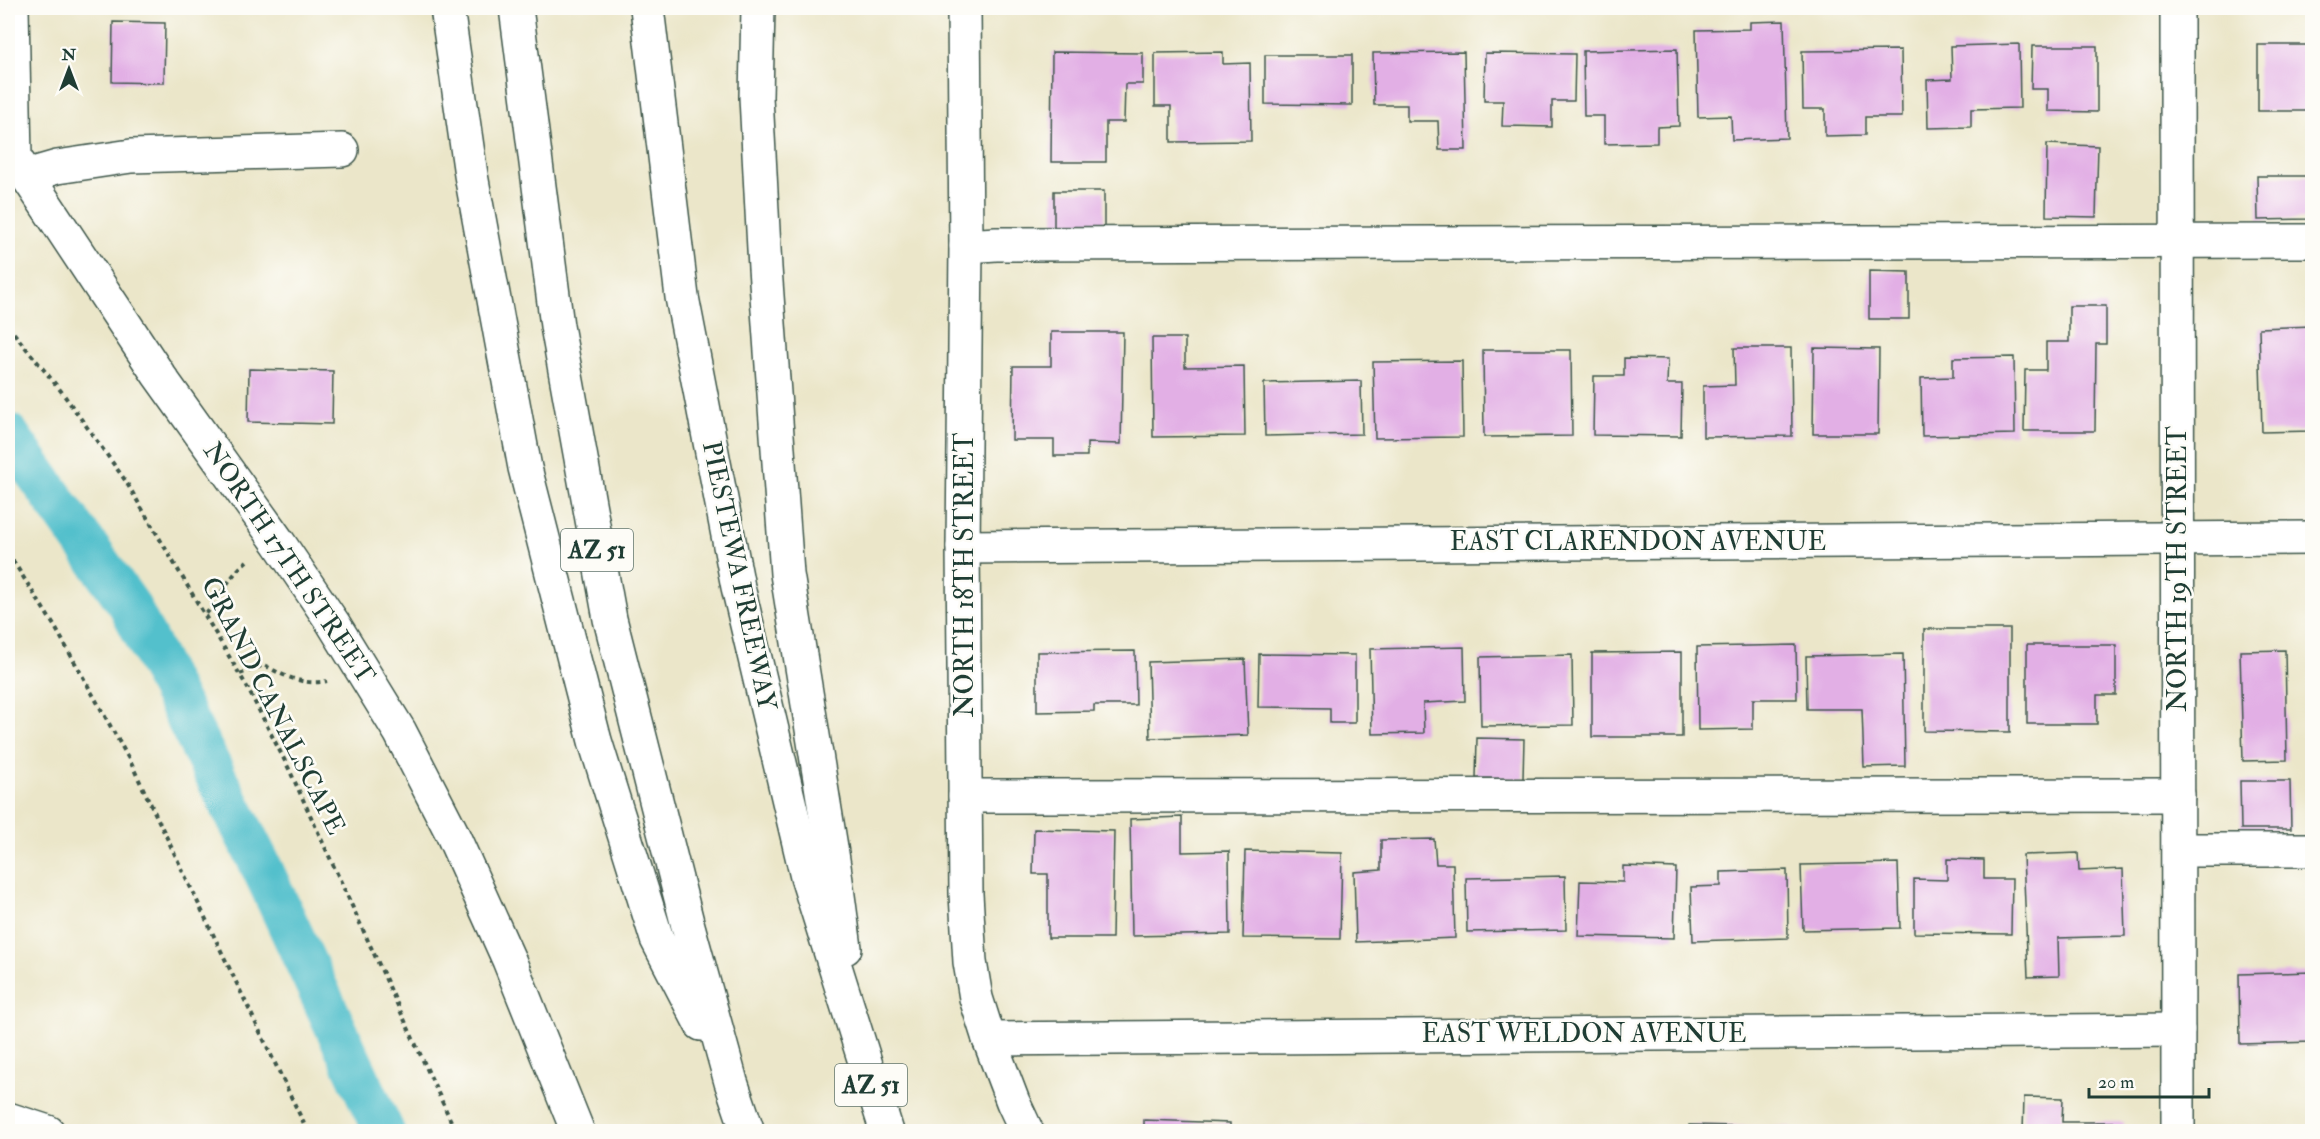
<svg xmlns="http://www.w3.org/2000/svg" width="2320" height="1139" viewBox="0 0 2320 1139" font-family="'IM FELL Double Pica',serif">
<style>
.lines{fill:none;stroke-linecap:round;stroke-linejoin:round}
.canal{stroke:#53c0cc;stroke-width:42}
.building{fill:#e2afe5}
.minor-casing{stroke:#3e564a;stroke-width:36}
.highway-casing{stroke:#3e564a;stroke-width:36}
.path{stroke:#3e564a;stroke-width:4;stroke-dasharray:4.5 4.5;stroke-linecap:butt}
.minor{stroke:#fff;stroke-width:33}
.highway{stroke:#fff;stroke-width:33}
.labels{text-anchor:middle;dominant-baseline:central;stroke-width:5;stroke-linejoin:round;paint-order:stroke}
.shield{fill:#fdfcf7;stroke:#62766e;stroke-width:1.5}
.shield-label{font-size:24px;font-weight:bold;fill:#1f3d34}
.street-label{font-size:26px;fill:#1f3d34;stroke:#fdfcf7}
</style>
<rect width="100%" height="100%" fill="#fdfcf7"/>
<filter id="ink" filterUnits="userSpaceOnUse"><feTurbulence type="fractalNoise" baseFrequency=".0167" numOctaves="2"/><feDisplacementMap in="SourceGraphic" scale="12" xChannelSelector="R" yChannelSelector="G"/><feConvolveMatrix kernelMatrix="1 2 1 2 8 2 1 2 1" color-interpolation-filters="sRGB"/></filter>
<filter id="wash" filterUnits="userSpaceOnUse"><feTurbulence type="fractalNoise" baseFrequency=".008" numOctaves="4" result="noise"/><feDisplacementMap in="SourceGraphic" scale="24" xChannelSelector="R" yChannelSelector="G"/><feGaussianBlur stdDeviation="1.35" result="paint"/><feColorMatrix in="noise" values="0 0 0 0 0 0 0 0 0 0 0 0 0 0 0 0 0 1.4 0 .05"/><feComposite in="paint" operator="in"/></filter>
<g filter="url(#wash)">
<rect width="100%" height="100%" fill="#ebe6c9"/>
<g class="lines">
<polyline class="canal" points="8,434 129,605 260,864 384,1132"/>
</g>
<g id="blocks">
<g class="building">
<polygon points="1784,21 1787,138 1732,140 1731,116 1698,117 1696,30 1750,29 1750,22"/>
<polygon points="113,22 165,23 164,83 112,82"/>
<polygon points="2019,44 2020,108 1971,109 1971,127 1928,128 1927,80 1952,79 1951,46"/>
<rect x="2258" y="45" width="54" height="66"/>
<polygon points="2032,46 2097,46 2097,112 2048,111 2048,89 2031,89"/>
<polygon points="1677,49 1679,126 1657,127 1657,143 1604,144 1604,116 1584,116 1583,51"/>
<polygon points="1901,50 1902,117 1865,117 1865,135 1825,136 1825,109 1803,109 1802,51"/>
<polygon points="1052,52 1143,53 1143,84 1125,84 1124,122 1106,122 1106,162 1051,162"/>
<polygon points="1223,52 1223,64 1250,63 1251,141 1171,142 1171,106 1155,106 1155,53"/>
<polygon points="1464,52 1466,150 1439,150 1438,121 1407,121 1407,105 1374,105 1373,53"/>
<polygon points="1485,53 1575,54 1574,101 1552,101 1552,127 1502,126 1503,101 1484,101"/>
<polygon points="1265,55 1352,55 1352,105 1265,104"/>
<polygon points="2047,144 2098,146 2096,217 2046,216"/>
<polygon points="2257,176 2312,176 2312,219 2258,220"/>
<polygon points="1054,191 1104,191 1104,232 1054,233"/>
<polygon points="1869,271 1909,272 1909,319 1869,319"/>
<polygon points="2069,306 2106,306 2106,344 2096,344 2095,431 2024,431 2025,370 2046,370 2046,342 2069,342"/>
<polygon points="2312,326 2312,431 2262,432 2259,328"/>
<polygon points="1051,332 1123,332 1121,444 1087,443 1087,456 1054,456 1054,440 1012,440 1013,366 1051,366"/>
<polygon points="1152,338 1185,338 1185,367 1244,366 1245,436 1153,437"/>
<polygon points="1734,348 1791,348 1792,436 1703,437 1703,386 1735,385"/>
<polygon points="1814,348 1879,349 1878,434 1813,434"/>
<polygon points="1483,350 1571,350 1572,436 1484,437"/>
<polygon points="2014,357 2015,434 1922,436 1921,378 1953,377 1953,358"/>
<polygon points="1624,358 1668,359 1667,384 1682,384 1681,436 1593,435 1594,376 1624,376"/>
<polygon points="1462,361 1463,437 1375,438 1373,362"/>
<polygon points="249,369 333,371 332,424 248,422"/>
<polygon points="1361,381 1362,434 1265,436 1264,383"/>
<polygon points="1924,629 2010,629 2010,732 1924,731"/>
<polygon points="1796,645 1797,699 1753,699 1753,729 1698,730 1697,647"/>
<polygon points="2027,645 2116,645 2116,695 2097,695 2097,724 2027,724"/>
<polygon points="1464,647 1465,701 1423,703 1424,733 1372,734 1370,649"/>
<polygon points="2285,650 2287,760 2243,761 2240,651"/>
<polygon points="1135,651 1136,705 1094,705 1094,711 1037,712 1037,652"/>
<polygon points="1682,652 1682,737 1592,737 1592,653"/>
<polygon points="1259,654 1355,655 1355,723 1330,723 1330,708 1258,707"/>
<polygon points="1903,654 1905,766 1864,767 1862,709 1807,709 1806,656"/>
<polygon points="1572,655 1573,725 1481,726 1480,657"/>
<polygon points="1245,659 1248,735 1150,738 1148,662"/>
<polygon points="1477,738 1524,739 1523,779 1476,778"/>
<polygon points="2240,781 2290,781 2291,829 2241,829"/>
<polygon points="1182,817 1182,852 1229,851 1230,934 1132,936 1130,819"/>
<polygon points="1034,829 1114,831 1112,938 1048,938 1048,874 1033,874"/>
<polygon points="1434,839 1436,864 1453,864 1455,938 1356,942 1354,872 1381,870 1381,840"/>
<polygon points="1245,851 1342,853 1340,939 1243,938"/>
<polygon points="2078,853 2079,871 2123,869 2125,936 2058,938 2059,976 2028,977 2023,855"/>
<polygon points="1947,859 1984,860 1984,879 2012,879 2011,934 1914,933 1914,879 1947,880"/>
<polygon points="1898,863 1900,928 1803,930 1801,865"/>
<polygon points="1623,866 1676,868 1674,938 1578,936 1580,881 1623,882"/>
<polygon points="1787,870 1788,938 1693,941 1691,887 1721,886 1721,872"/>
<polygon points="1565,876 1566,930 1467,932 1466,878"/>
<polygon points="2312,972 2312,1042 2240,1044 2239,974"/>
<polygon points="2024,1097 2063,1098 2062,1122 2124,1122 2124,1132 2023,1132"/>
<polygon points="1144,1120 1230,1123 1230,1132 1144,1132"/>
<polygon points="1689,1125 1791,1127 1791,1132 1689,1132"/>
<rect x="1356" y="1127" width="100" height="5"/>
</g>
</g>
</g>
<g filter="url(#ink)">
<use href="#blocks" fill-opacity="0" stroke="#3e564a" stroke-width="1.5"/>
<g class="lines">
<g class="minor-casing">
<g id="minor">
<polyline points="12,8 15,158 158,374 279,543 333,623 400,732 451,831 509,960 578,1132"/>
<polyline points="964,8 966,246 963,547 966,894 970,962 976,998 989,1039 1013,1102 1027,1132"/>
<polyline points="2177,8 2178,1132"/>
<polyline points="26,176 57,167 131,156 342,150"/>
<polyline points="966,246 996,244 2312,241"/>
<polyline points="963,547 2312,538"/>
<polyline points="965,796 2178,795"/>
<polyline points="2179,850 2312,850"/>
<polyline points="989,1039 2178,1030"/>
<polyline points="8,1119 48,1132"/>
</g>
</g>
<g class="highway-casing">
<g id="highway">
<polyline points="447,8 471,175 525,468 595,741 657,939 701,1024"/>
<polyline points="516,8 557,326 610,619 688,926 731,1082 748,1132"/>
<polyline points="647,8 682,297 738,587 807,877 887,1132"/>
<polyline points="758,8 756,97 765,268 787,574 834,866 845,948"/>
</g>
</g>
<g class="path">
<polyline points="8,326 61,391 125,480 246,685 289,769 456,1132"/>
<polyline points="8,553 55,627 130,761 308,1132"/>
<path d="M206 614C221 596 229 576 247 561"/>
<path d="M240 674 264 665C284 676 303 686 327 681"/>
</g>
<use href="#minor" class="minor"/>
<use href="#highway" class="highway"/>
</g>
</g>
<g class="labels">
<g class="shield">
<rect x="561" y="529" width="72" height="42" rx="4.5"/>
<rect x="835" y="1064" width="72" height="42" rx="4.5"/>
</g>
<g class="shield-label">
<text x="597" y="550">AZ 51</text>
<text x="871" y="1085">AZ 51</text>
</g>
<g class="street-label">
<text x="1638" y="542">EAST CLARENDON AVENUE</text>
<text transform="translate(289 563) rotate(56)">NORTH 17TH STREET</text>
<text transform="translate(2178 569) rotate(-90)">NORTH 19TH STREET</text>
<text transform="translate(965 575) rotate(-90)">NORTH 18TH STREET</text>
<text transform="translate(739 576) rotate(78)">PIESTEWA FREEWAY</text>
<text transform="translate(273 706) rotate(63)">GRAND CANALSCAPE</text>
<text x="1584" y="1034">EAST WELDON AVENUE</text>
</g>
</g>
<rect width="2320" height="1139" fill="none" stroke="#fdfcf7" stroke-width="30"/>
<g transform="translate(69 69)" stroke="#fdfcf7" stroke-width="4.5" paint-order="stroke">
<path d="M0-4.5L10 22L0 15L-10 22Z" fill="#1f3d34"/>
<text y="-9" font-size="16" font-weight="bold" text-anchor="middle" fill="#1f3d34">N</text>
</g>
<path d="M2089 1088v9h120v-9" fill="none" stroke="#1f3d34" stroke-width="3"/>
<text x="2098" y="1088" font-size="18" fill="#1f3d34" stroke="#fdfcf7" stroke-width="4.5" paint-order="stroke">20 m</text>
</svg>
